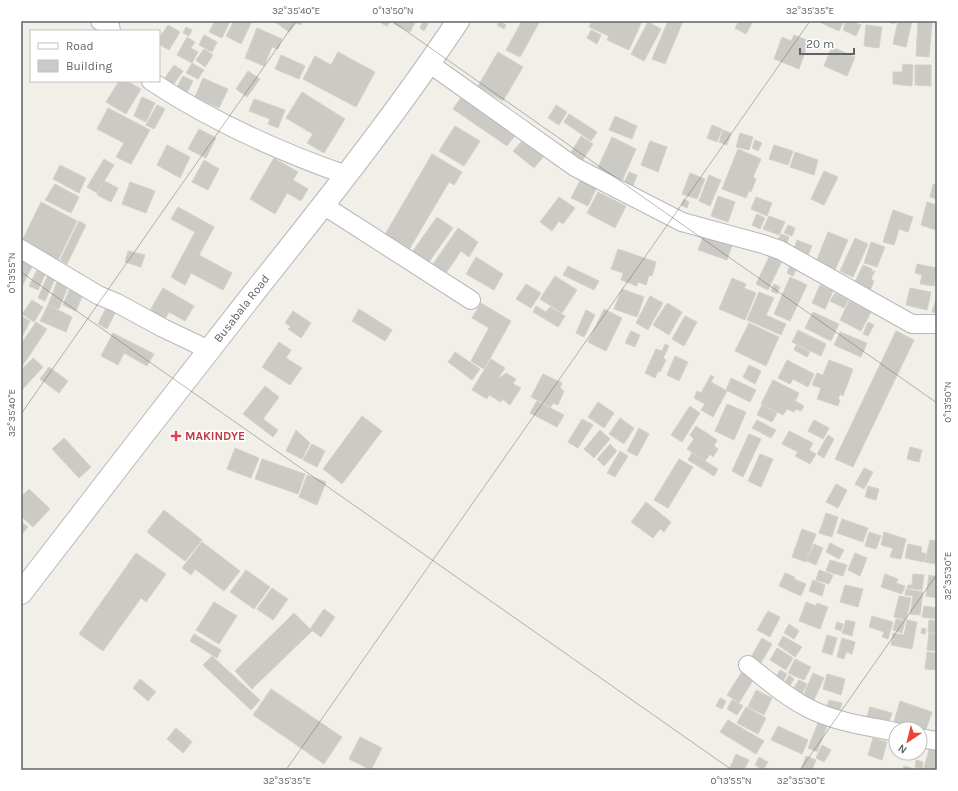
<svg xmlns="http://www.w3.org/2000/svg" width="958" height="791" viewBox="0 0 958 791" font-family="Karla,sans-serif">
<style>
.building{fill:#cccac5;stroke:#d6d1c6}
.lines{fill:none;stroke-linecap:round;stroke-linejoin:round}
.minor-casing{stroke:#b5b8bc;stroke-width:20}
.tertiary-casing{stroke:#b5b8bc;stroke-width:24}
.minor{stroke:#fff;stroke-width:18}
.tertiary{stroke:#fff;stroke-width:22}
.ticks{fill:none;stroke:#5f6368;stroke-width:1;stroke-opacity:0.45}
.health-dot{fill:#e0444e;stroke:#fff;stroke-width:1.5}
.labels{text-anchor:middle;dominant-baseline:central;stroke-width:3.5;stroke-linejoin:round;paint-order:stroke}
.street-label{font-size:12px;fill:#5f6368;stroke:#fff}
.health-label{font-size:12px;font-weight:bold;fill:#be3a42;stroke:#fff;text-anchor:start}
.neatline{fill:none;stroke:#5f6368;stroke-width:1.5}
.ticks-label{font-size:10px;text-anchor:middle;fill:#5f6368}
</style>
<rect width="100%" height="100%" fill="#f1efe8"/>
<g class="building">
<polygon points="215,21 230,21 222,38 209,32"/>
<polygon points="234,21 252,21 241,44 226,36"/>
<polygon points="274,21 303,21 300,25 296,23 289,32"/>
<polygon points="382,21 390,21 387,26 381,23"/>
<polygon points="395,21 416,21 410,32 394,24"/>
<polygon points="500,21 506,25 504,29 497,25"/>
<polygon points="522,21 540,21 520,57 506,50"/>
<polygon points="592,21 642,21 629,50 607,40 609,36 589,27"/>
<polygon points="668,21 683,21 665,64 652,59"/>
<polygon points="739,21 753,21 746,34 735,28"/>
<polygon points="817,21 844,21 839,31"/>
<polygon points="846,21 851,21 861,25 856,36 843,30"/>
<polygon points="885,21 896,21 894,24"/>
<polygon points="898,21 912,21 906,47 893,44"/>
<polygon points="423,22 428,24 424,31 420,28"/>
<polygon points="648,22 661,29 644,61 631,54"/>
<polygon points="918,22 932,23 929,57 916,56"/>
<polygon points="168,25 180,32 169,50 159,44 159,38"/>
<polygon points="866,25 882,27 879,48 864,46"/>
<polygon points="186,27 192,30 189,36 183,33"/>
<polygon points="257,28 282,39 278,49 272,47 264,66 245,58"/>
<polygon points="591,30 601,35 597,44 587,38"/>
<polygon points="204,35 217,42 212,52 199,45"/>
<polygon points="794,35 809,41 799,69 774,59 782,37 791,41"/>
<polygon points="187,37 195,42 191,48 198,52 192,63 177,55"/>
<polygon points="832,47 855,57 847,76 824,66"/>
<polygon points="204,49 213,55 205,67 196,60"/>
<polygon points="338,52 375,72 356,107 303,79 315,56 331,65"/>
<polygon points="498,52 523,67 503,101 478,86"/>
<polygon points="281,55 305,66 299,79 275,69"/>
<polygon points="192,63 204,70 198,79 186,73"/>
<polygon points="903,64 913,65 912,86 893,84 893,72 902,72"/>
<polygon points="174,65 183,71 173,85 164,79"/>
<polygon points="915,65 931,65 931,86 915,85"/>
<polygon points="248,71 260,79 247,97 236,89"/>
<polygon points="183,76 193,81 185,96 176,89"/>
<polygon points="203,78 228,89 219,108 195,97"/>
<polygon points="119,81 127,81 141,89 126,114 106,102"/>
<polygon points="302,92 345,119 324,153 307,143 313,134 286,118"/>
<polygon points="462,96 517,133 507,146 453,109"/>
<polygon points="142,97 155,103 146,122 134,116"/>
<polygon points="254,99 285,110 278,128 268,124 270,119 249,111"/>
<polygon points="157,105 165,109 154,129 146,125"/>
<polygon points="556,105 567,112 559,125 548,118"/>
<polygon points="108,108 150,130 131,164 116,157 124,143 97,129"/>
<polygon points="569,114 597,132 591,141 564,122"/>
<polygon points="615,116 637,126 632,139 609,130"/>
<polygon points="712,125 722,129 717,142 707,138"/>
<polygon points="455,126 480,141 464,166 439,151"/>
<polygon points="199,129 216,138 206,158 188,149"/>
<polygon points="723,130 731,133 727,145 719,142"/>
<polygon points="740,133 753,137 749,150 736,147"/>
<polygon points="581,136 593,144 582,161 570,154"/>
<polygon points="612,137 636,149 622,181 597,170"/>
<polygon points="523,140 544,156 534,168 513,151"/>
<polygon points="755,140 762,143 758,151 752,148"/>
<polygon points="650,141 667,147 658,172 641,165"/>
<polygon points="167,145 190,157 180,178 157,165"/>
<polygon points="774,145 793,151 788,165 769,159"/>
<polygon points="738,149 761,159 753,177 756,179 751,192 749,191 746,198 722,189"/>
<polygon points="795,152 818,160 814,175 790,167"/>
<polygon points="432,154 462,172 454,185 449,182 407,253 383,238"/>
<polygon points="274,158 298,172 293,180 308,189 301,201 287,193 275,214 250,199"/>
<polygon points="104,159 114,165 97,193 87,187"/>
<polygon points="204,160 219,169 208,190 192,182"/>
<polygon points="60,165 86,178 79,193 53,179"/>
<polygon points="824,171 838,177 824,205 811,199"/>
<polygon points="629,172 637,175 633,186 624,183"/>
<polygon points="690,173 705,179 697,199 682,194"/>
<polygon points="709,175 721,180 710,206 699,201"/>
<polygon points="581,179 597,187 588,206 571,198"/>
<polygon points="104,181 118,188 111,202 97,195"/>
<polygon points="130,182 155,191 146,213 122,204"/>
<polygon points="55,184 79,197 71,213 45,200"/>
<polygon points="933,184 937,185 937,199 930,197"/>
<polygon points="598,192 626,206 615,228 587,213"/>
<polygon points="718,196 735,202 728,222 711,216"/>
<polygon points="559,197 575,208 563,224 559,221 552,231 540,222"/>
<polygon points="756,197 772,203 767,216 751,209"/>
<polygon points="684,199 689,202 687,208 681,205"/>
<polygon points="41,202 77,221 57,262 21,243"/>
<polygon points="927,202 937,205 937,225 936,230 921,225"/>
<polygon points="178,207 214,227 199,255 232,273 223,290 191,273 185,285 171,277 195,232 171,219"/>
<polygon points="893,210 913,217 908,232 899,229 894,245 883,242"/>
<polygon points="757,214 765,218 760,229 752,225"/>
<polygon points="769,216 785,222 779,235 763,229"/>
<polygon points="437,217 453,228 429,262 421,256 418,260 410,255"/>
<polygon points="79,221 86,225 67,264 60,260"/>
<polygon points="788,225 795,228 792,236 784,233"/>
<polygon points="458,228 478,242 469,257 461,251 442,279 429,270"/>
<polygon points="705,232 733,243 727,260 698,250"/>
<polygon points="828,232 848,240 835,270 816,262"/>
<polygon points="781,234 789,237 786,246 777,242"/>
<polygon points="855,238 868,244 853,277 840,271"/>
<polygon points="797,240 812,246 808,255 794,249"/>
<polygon points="871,242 885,247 877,267 864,263"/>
<polygon points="618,249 656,262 652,276 649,275 646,285 638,282 637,286 621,280 623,273 611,269"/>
<polygon points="128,251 145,255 141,267 125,262"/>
<polygon points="772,251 784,257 768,290 756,284"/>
<polygon points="21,256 34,263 21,288"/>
<polygon points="476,257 503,274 494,290 466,274"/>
<polygon points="917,264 937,268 934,286 920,284 922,275 915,273"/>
<polygon points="790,265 797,268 793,276 787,273"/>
<polygon points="863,265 872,269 871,271 875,271 871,279 874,281 870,291 854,284"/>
<polygon points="568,266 599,281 594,290 563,275"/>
<polygon points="37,270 45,274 38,290 29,286"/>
<polygon points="48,275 55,279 45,301 38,298"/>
<polygon points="555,276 577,290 562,313 540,299"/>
<polygon points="790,277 807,285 790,321 774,314"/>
<polygon points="732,278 746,284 744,288 756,293 745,320 719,309"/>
<polygon points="57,282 68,286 59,309 48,305"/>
<polygon points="526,284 541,293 531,308 516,299"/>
<polygon points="774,284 780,287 777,294 771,291"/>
<polygon points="820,285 833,291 825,309 812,303"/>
<polygon points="70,288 83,294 76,311 63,305"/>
<polygon points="163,288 194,306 185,321 169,312 163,323 148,314"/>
<polygon points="910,288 931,292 927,310 906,305"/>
<polygon points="622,289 644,297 637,317 614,309"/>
<polygon points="759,292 774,298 766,315 786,324 781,335 747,320"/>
<polygon points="835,293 848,300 844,308 830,301"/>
<polygon points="650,296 663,303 648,330 636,323"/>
<polygon points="937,297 937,313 932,312"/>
<polygon points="32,300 43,307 34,322 22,314"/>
<polygon points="849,301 871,312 861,331 840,320"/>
<polygon points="481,303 511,321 484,369 471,361 489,328 472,318"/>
<polygon points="667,303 682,312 669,335 653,325"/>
<polygon points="48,305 72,317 66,332 40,321"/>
<polygon points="107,306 116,311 107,329 98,324"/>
<polygon points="536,306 546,312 550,307 565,316 558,327 533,312"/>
<polygon points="359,309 392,330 385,341 352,321"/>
<polygon points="604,309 622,318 606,351 588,342"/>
<polygon points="586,310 595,315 584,337 576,333"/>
<polygon points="293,311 311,323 301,338 288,329 291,327 285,323"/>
<polygon points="813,312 839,324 831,341 805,328"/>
<polygon points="21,316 30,321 21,339"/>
<polygon points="685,316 697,322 684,346 672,339"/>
<polygon points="36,322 47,329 21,368 21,344"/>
<polygon points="868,322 874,325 868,336 863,334"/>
<polygon points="749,323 779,337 766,366 735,351"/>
<polygon points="798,330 826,344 821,356 792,342"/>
<polygon points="631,331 640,335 635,347 625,343"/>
<polygon points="896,331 914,340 853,467 835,459"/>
<polygon points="840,332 867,343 861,357 834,345"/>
<polygon points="113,333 154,354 147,366 124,353 118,365 101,356"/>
<polygon points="279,342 291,350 286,358 302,368 290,385 262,367"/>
<polygon points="665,344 669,346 663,358 666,360 660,372 658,371 655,378 645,373 656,349 662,351"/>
<polygon points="796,345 810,352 807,357 794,350"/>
<polygon points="455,352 480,369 472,380 448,362"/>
<polygon points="675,356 688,362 679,381 667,375"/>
<polygon points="33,358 43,367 21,391 21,370"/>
<polygon points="491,359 505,368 497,380 506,373 516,379 513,384 521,388 510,405 502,399 501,402 489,395 487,399 472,390"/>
<polygon points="787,360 814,374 808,387 793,379 790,384 778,378"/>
<polygon points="829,360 853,369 843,396 840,394 838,399 840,400 838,406 817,399 821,388 812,385 817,373 823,375"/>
<polygon points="749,365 761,371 755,384 743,377"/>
<polygon points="49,367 68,381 59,393 40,379"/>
<polygon points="543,374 562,383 560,388 564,391 558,405 553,403 551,407 531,397"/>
<polygon points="711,375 714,377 711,382 727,391 713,417 701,410 705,404 694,398 697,391 701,393"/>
<polygon points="731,378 756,390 750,402 726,390"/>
<polygon points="773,380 799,393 795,401 804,406 801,411 796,409 794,412 787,409 783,415 761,404"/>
<polygon points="265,386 279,397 263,419 278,430 273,437 243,414"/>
<polygon points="537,401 564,415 557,427 530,413"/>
<polygon points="598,402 614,413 604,428 588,417"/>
<polygon points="727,404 746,412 734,440 715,431"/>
<polygon points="762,405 777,413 772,422 757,415"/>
<polygon points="690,406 700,413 682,442 671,435"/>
<polygon points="362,416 382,431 342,484 323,469"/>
<polygon points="620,418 634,428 624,444 609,434"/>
<polygon points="582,419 593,425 578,448 568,442"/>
<polygon points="757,420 776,430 771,438 752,428"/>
<polygon points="814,420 829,428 823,439 808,431"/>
<polygon points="696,426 717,440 714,446 718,449 713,457 710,454 705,461 687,449 694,439 690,435"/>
<polygon points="639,428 649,434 637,456 627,451"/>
<polygon points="296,430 310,443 302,459 286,451"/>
<polygon points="600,430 610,439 594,458 584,449"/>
<polygon points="789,431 813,443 809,450 816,454 810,464 795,456 798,452 782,444"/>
<polygon points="749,434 761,439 743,477 732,471"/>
<polygon points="828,435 834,439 824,458 817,454"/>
<polygon points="64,438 91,467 79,478 52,449"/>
<polygon points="312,444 325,451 317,467 303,460"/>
<polygon points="610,444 617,451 604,466 597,459"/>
<polygon points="910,447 922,450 919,462 907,459"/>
<polygon points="235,448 259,458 251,478 227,469"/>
<polygon points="620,451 628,456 615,477 607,473"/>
<polygon points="692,453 718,469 714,476 688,460"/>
<polygon points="760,454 773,459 761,487 748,481"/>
<polygon points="262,459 305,474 298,494 255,479"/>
<polygon points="679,459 693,467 668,508 654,500"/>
<polygon points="864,468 873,472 864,489 855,484"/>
<polygon points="307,475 326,482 317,505 299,497"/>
<polygon points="836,484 847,490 838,508 826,502"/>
<polygon points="868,486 879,489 876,500 865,497"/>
<polygon points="29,489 50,509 33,527 21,516 21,497"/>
<polygon points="646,502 671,522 664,532 660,529 653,538 631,522"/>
<polygon points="164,510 202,540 185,561 147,532"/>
<polygon points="826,513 838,517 832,537 819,533"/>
<polygon points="842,519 868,528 863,542 837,533"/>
<polygon points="21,522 28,527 21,535"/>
<polygon points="802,529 816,534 806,562 792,557"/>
<polygon points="869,532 881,536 876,549 865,546"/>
<polygon points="884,532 906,539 901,559 890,557 893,548 881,545"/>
<polygon points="930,540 937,541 937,555 935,564 925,562"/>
<polygon points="202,542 240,571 224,591 195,569 191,575 182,568"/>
<polygon points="830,543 844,550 839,559 826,552"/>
<polygon points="814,544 823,548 816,565 807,561"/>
<polygon points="908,544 922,547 921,552 926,554 924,562 905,558"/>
<polygon points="136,553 166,574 146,602 141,598 103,651 79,634"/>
<polygon points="855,553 867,558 860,576 848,570"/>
<polygon points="830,560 847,565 843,576 826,571"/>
<polygon points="246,570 270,587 254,609 230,592"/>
<polygon points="819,570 833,575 829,584 816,580"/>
<polygon points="785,573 795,577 794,579 806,584 801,596 779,586"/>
<polygon points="885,574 898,579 896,583 905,586 902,594 881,587"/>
<polygon points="913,574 924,575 922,590 907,588 908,585 912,585"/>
<polygon points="929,575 937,577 937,598 926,596"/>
<polygon points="813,580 825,585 822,596 809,591"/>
<polygon points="845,585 863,589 858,607 840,602"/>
<polygon points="272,588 288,599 273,620 257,609"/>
<polygon points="906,589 923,592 920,615 910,614 913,596 905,595"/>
<polygon points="899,596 911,598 906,620 894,617"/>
<polygon points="214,602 237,616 219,644 196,630"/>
<polygon points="806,602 816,606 817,603 828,607 820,629 799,621"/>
<polygon points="924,606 937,608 937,619 922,617"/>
<polygon points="324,609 335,617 321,637 310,629"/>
<polygon points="768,611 780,617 770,637 757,630"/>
<polygon points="294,613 312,631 252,689 235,671"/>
<polygon points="872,616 893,622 888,639 882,637 884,632 869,627"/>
<polygon points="896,619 905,621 902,633 893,630"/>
<polygon points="846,620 855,622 852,636 842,633"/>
<polygon points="907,620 917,622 912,649 891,645 893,633 904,635"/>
<polygon points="929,620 937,621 937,633 928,632"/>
<polygon points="837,622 843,624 841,631 835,629"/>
<polygon points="789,624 799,631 794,639 784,633"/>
<polygon points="922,628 926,629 925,634 921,633"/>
<polygon points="929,633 937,634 937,651 927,650"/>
<polygon points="194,634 221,650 217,658 190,641"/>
<polygon points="827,635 837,638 832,655 822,652"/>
<polygon points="783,636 802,647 795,657 778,645"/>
<polygon points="762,638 772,644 761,663 751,657"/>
<polygon points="842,638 855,642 852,654 846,652 844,659 837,657"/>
<polygon points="777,648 793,658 786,670 770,660"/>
<polygon points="927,652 937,653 937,670 925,669"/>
<polygon points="212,656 260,700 251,710 203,665"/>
<polygon points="795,659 811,667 804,680 788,673"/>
<polygon points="743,670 755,677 739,703 727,695"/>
<polygon points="780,670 787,674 782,683 775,679"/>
<polygon points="813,673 824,678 812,704 802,699"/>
<polygon points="827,674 845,679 841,695 823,689"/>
<polygon points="789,675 794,679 789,687 784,683"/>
<polygon points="140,679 156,692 148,701 133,688"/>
<polygon points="799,680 807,684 802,694 793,689"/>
<polygon points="271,689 342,737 324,764 253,715"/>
<polygon points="756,690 772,698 764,715 748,707"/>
<polygon points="720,698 726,701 722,709 716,706"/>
<polygon points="732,700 743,706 737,715 727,709"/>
<polygon points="829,700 842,703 839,713 826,709"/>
<polygon points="900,701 932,712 925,732 920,730 920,729 916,729 894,722"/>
<polygon points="746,707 766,718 758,734 737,723"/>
<polygon points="870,707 892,713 888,725 866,719"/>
<polygon points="820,718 829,721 817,752 808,748"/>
<polygon points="728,720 764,741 756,754 720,732"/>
<polygon points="778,726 808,740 802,754 771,740"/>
<polygon points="176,728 192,742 183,753 167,739"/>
<polygon points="360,737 382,748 371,770 349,759"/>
<polygon points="873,738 887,742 882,760 868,755"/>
<polygon points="822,745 831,750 824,762 816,758"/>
<polygon points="930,746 937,748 937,770 924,768"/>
<polygon points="736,754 749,760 744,770 729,770"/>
<polygon points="806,756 816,760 812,770 801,770"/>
<polygon points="759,757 768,762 763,770 755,765"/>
<polygon points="916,760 923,762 922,769 915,767"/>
<polygon points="904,766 918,770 903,770"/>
</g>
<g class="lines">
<g class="minor-casing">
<g id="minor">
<polyline points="100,21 110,25 111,31"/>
<polyline points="430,64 575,167 682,222 763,244 780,250 912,324 937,324"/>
<path d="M151 81C211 121 278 151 346 175"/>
<polyline points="323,205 471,300"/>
<polyline points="21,249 98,295 117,303 163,328 209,350"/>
<path d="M748 665C767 680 786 697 808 708 835 722 867 726 896 732"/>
<polyline points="920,738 937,741"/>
</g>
</g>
<g class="tertiary-casing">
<g id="tertiary">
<path id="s1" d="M21 593C99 491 177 391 256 290 326 202 396 114 458 21"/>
</g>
</g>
<use href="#minor" class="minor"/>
<use href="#tertiary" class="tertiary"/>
</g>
<path class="ticks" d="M392 21 937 403M21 272 732 770M21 414 296 21M286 770 810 21M800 770 937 574"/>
<path class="health-dot" d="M174 430h4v4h4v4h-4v4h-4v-4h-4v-4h4z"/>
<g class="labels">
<g class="street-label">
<text stroke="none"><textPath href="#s1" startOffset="360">Busabala Road</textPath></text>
</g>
<g class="health-label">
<text x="185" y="436">MAKINDYE</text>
</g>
</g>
<rect width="958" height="791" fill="none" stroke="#ffffff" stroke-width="44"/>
<rect x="30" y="30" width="130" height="52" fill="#ffffff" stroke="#bfc1c3"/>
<rect x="38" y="43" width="20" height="6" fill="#ffffff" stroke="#bfc1c3"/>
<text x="66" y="50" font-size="12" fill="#5f6368">Road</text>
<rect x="38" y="60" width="20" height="12" fill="#cccac5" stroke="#bfc1c3"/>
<text x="66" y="70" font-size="12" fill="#5f6368">Building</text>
<g transform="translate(908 741) rotate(215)"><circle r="19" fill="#ffffff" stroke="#bfc1c3"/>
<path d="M0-3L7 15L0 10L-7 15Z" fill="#ea4335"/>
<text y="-6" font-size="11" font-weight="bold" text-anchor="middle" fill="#5f6368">N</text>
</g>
<path d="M800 48v6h54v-6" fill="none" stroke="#5f6368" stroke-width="2"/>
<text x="806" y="48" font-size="12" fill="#5f6368" stroke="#ffffff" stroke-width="3" paint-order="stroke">20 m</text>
<rect x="22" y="22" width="914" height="747" class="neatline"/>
<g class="ticks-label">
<text x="296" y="14">32°35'40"E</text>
<text x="393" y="14">0°13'50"N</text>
<text x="810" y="14">32°35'35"E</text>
<text transform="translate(11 273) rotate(-90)" y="4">0°13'55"N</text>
<text transform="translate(947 402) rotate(-90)" y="4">0°13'50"N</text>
<text transform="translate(11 413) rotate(-90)" y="4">32°35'40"E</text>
<text transform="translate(947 576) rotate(-90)" y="4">32°35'30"E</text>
<text x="287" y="784">32°35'35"E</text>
<text x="731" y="784">0°13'55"N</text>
<text x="801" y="784">32°35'30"E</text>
</g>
</svg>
